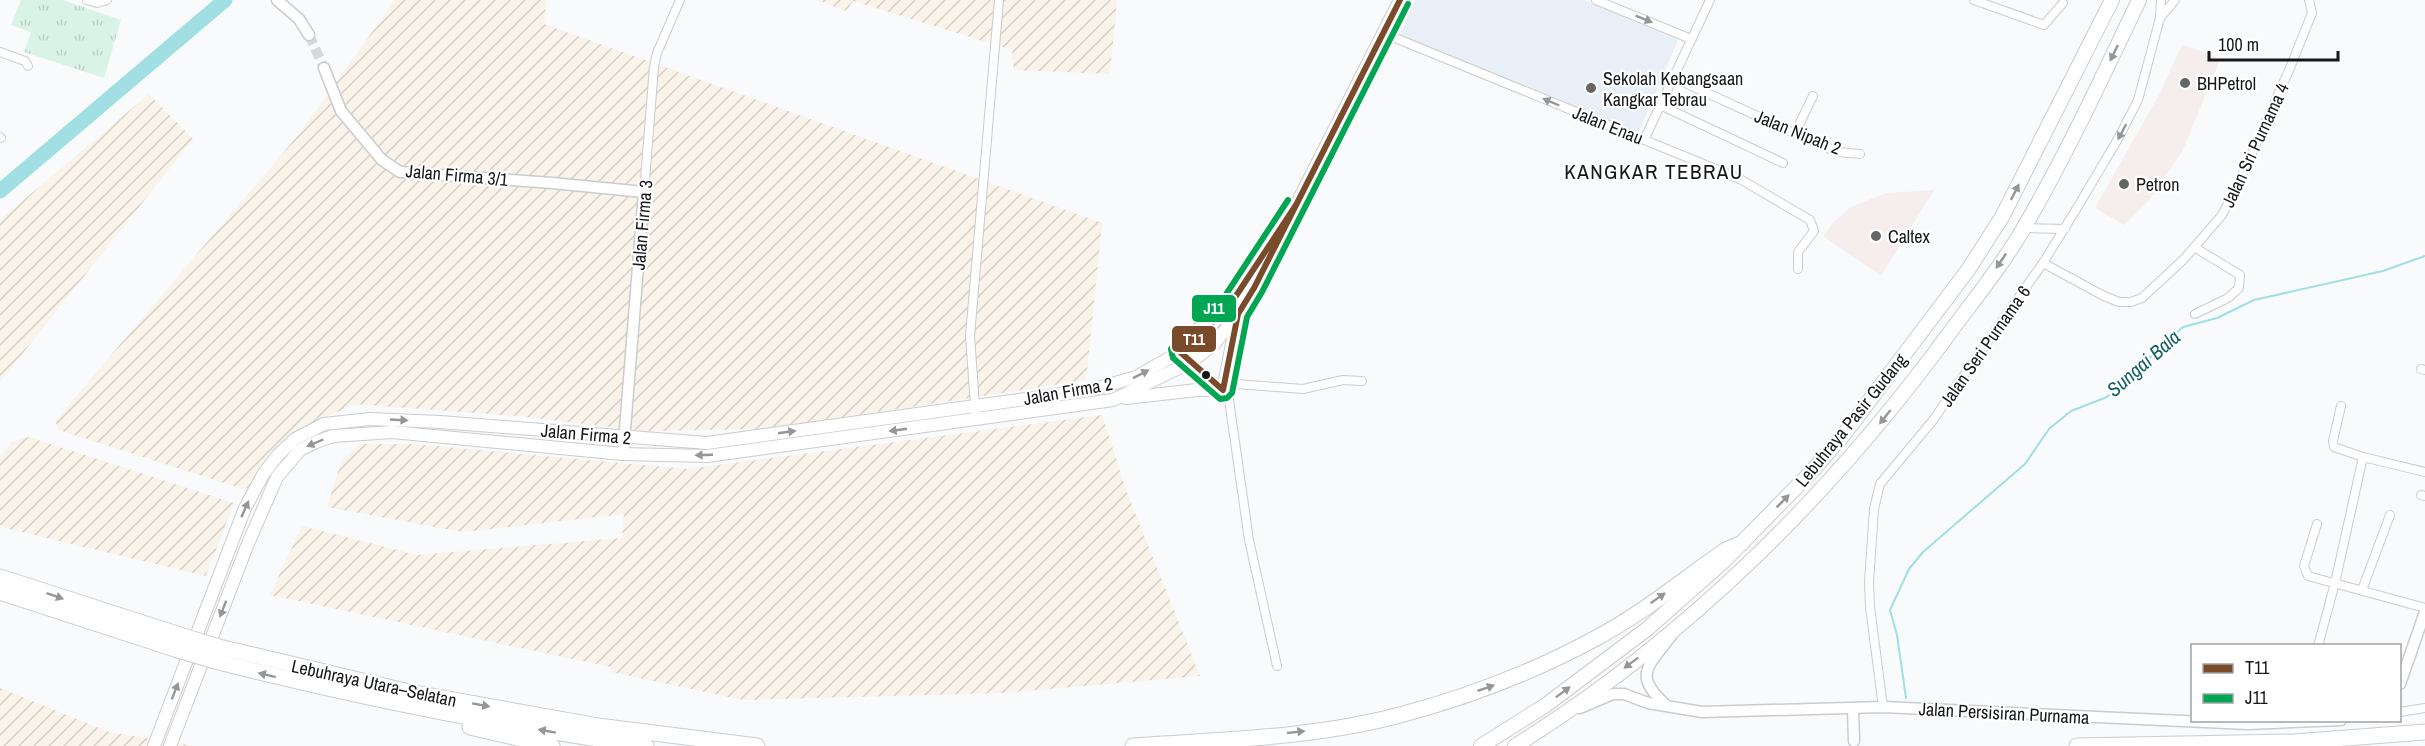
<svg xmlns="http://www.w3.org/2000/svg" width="2425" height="746" viewBox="0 0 2425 746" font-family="'Archivo Narrow',sans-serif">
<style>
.commercial{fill:#f5eeed}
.industrial{fill:url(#industrial-furrows)}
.built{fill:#e8eff6}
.grass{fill:url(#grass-tufts)}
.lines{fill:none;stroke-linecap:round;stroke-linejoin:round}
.stream{stroke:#a1dfe2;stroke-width:2}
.river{stroke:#a1dfe2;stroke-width:15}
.tertiary-tunnel{stroke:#d6d8da;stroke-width:10;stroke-dasharray:10 5;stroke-linecap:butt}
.minor-casing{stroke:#caccce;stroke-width:10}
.tertiary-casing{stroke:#caccce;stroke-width:13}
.primary-casing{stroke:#caccce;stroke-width:14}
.trunk-casing{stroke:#caccce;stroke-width:16}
.motorway-casing{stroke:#caccce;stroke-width:17}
.minor{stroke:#fefeff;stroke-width:8}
.tertiary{stroke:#fefeff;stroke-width:10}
.primary{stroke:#fefeff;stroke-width:12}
.trunk{stroke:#fefeff;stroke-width:14}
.motorway{stroke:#fefeff;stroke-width:15}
.motorway-bridge-casing{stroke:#caccce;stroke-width:17;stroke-linecap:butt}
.motorway-bridge{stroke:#fefeff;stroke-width:15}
.bus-1-casing{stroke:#fff;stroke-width:10}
.bus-2-casing{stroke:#fff;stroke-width:10}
.bus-1{stroke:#7a4b2a;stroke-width:6}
.bus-2{stroke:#00a651;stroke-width:6}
.oneway{fill:#959698}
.poi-dot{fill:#646668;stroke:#fff;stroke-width:2}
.bus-dot{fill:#151719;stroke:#fff;stroke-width:2}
.labels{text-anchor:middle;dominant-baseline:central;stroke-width:4.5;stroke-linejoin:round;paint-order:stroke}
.poi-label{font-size:18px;fill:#151719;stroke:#fff;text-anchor:start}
.street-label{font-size:18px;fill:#151719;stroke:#fff}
.water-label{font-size:20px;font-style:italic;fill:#135e61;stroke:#fff}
.quarter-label{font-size:21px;letter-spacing:1.5px;fill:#151719;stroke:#fff}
.line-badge{stroke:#fff;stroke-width:2}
.badge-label{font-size:16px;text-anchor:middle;font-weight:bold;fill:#fff}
</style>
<defs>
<pattern id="industrial-furrows" width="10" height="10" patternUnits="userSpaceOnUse" patternTransform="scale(1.5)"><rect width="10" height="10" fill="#f9f3e9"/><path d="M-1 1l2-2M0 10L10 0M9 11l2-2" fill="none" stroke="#d5d0c7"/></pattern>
<pattern id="grass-tufts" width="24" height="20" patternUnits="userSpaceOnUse" patternTransform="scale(1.5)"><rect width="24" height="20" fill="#d9f4e7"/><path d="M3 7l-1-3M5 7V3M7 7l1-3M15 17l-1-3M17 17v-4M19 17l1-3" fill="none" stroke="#b9d0c6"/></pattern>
</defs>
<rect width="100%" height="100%" fill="#f8fafc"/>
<g class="commercial">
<polygon points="2182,45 2211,54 2218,60 2217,67 2182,152 2150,199 2124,225 2095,208 2159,95"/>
<polygon points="1934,190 1881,276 1823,236 1832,224 1851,207 1886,193"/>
</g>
<g class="industrial">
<polygon points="395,0 546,0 544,24 1102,223 1086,380 766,429 644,431 518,416 354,404 296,432 276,448 248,488 240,488 59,430 55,421 299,134"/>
<polygon points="818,0 1117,0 1110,74 1014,70 1012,50 853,1 846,11"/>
<polygon points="149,94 193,139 0,382 0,220"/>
<polygon points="1102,415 1126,490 1200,676 1000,693 743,700 611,672 611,667 270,595 302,526 417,555 622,538 624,514 462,532 327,507 341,462 360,444 413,444 687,469"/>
<polygon points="29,437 234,503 206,576 9,529 0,525 0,458 12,442"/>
<polygon points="0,688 109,732 194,746 0,746"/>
</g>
<polygon class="built" points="1415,0 1584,0 1678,40 1637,136 1400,35"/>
<polygon class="grass" points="21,0 63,0 121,20 104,78 24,52 31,32 11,25"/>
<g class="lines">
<polyline class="stream" points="1906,698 1897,635 1890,610 1909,569 1923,552 2025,464 2049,429 2071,411 2107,397 2183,327 2217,318 2254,300 2383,271 2425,256"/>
<polyline class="river" points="0,191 225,0"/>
<polyline class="tertiary-tunnel" points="309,35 324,68"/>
<g class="minor-casing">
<g id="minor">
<polyline points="87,0 97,3 107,0"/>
<polyline points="1596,0 1691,39"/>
<polyline points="1974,0 2044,25 2063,3"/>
<polyline points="2160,18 2161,0"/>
<polyline points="1383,33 1740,179 1810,220 1814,231 1798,252 1798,269"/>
<polyline points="0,52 25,61 28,66"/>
<polyline points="1675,73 1681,81 1816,143 1838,152 1860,154"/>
<polyline points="1660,105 1783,163"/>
<polyline points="1795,133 1813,96"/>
<polyline points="0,137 1,138"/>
<polyline points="1644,140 1710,0"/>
<polyline points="644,192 654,67 657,53 680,0"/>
<polyline points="2024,228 2065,229"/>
<polyline points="2194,247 2240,275 2239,288 2228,298 2195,314"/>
<polyline points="2043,263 2104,296 2119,302 2131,302 2142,298 2184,259 2222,215 2237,186 2290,68 2312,13 2309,0"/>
<polyline points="1180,352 1223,390 1229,400 1249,540 1277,666"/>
<polyline points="2421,369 2425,370"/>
<polyline points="1223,390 1230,385 1237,384 1303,389 1343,380 1362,381"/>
<polyline points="2341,406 2333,441 2334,447 2363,457 2425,472"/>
<polyline points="976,419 970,336 999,0"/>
<polyline points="2421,495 2425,496"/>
<polyline points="2317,524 2304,566 2308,576 2425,608"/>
<polyline points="2362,590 2390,515"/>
<polyline points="2318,646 2335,583 2363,457"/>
<polyline points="1883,707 1870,607 1869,582 1874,509 1880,484 1934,419 1957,385 2043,263 2080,203 2119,137 2138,100 2160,18 2175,0"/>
<polyline points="2400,712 2425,708"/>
</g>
</g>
<g class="tertiary-casing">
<g id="tertiary">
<polyline points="277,0 299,19 309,35"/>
<polyline points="324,68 341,111 382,160 400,172 552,183 644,192 623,454"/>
<polyline points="2400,684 2425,612"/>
<path d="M1667 706C1632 675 1648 667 1671 636"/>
<polyline points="1580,708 1613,694 1624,694 1648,703 1702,712 1883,707 2248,724 2341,720"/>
<polyline points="1853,709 1854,741"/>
</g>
</g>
<g class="primary-casing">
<g id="primary">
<polyline points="1126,398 1197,390 1223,390 1238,314"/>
<polyline points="154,746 245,508 264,473 278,455 295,439 324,424 370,419 440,422 707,443 1091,390 1136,377 1180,352 1205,331 1228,308 1266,251"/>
<polyline points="170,746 247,546 277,477 300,450 316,442 333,436 392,432 623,454 707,456 1113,400 1191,362 1214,344 1238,314 1254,288 1400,0"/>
</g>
</g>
<g class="trunk-casing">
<g id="trunk">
<polyline points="1481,746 1546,705 1647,629 1725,560 1812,471 1845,433 1968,270 2002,217 2112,0"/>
<path d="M1515 746C1686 639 1832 494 1951 331 1976 297 2004 263 2025 226 2067 153 2103 76 2139 0"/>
</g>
</g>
<g class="motorway-casing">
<g id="motorway">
<polyline points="0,577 180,635"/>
<polyline points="0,592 175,649"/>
<polyline points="219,647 409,692 598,726 757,746"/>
<path d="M215 661C357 697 501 726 646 746"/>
<polyline points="470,727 552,746"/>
<path d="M1133 746C1221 740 1314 738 1400 715 1468 697 1536 671 1598 637 1643 613 1684 579 1726 550L1742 543"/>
<polyline points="2077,746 2294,742 2425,732"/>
</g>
</g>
<use href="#minor" class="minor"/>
<use href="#tertiary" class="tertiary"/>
<use href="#primary" class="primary"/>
<use href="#trunk" class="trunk"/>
<use href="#motorway" class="motorway"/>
<g class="motorway-bridge-casing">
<g id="motorway-bridge">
<polyline points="180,635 219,647"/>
<polyline points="175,649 215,661"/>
</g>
</g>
<use href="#motorway-bridge" class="motorway-bridge"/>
<g class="bus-1-casing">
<polyline id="bus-1" points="1296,205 1228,308 1180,352 1223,390 1238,314 1254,288 1400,0"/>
</g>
<g class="bus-2-casing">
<polyline id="bus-2" points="1288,200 1221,302 1171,349 1173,358 1220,399 1227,398 1232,393 1247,317 1262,292 1408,4"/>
</g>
<use href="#bus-1" class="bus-1"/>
<use href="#bus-2" class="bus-2"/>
</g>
<defs><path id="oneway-solid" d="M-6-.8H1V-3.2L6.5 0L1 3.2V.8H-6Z" transform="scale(1.5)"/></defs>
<g class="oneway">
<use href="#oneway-solid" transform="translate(1644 19) rotate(22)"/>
<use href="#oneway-solid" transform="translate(2114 53) rotate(116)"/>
<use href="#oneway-solid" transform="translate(1551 102) rotate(-157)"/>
<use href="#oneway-solid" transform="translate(2122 132) rotate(118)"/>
<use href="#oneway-solid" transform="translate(2015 192) rotate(-63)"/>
<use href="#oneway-solid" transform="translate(2001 261) rotate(124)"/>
<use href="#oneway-solid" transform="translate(1141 374) rotate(-27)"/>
<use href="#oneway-solid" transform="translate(1885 417) rotate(128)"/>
<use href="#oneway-solid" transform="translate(399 420) rotate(3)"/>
<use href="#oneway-solid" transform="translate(898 430) rotate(172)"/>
<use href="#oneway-solid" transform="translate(787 432) rotate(-8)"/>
<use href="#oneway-solid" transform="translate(315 443) rotate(157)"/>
<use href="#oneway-solid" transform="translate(704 455) rotate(178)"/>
<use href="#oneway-solid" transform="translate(1783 501) rotate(-45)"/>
<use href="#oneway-solid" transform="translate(245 509) rotate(-66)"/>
<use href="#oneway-solid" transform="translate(55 596) rotate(19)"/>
<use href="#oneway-solid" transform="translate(1658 598) rotate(-35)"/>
<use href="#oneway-solid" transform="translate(223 609) rotate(111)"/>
<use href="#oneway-solid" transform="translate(1631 663) rotate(143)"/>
<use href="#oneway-solid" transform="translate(267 675) rotate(-166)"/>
<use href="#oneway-solid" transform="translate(1486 688) rotate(-19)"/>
<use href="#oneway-solid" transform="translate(175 691) rotate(-69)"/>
<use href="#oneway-solid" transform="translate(1563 692) rotate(-37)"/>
<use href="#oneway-solid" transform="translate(481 705) rotate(10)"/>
<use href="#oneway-solid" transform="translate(547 731) rotate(-170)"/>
<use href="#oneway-solid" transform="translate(1296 732) rotate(-6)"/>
</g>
<g class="poi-dot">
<circle cx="2185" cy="83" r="6"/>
<circle cx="1591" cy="88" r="6"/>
<circle cx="2124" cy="184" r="6"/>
<circle cx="1876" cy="236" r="6"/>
</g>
<circle class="bus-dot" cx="1206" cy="375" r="5"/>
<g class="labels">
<g class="poi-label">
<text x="1603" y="78">Sekolah Kebangsaan<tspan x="1603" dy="21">Kangkar Tebrau</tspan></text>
<text x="2197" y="83">BHPetrol</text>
<text x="2136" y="184">Petron</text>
<text x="1888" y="236">Caltex</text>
</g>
<g class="street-label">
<text transform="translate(1608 125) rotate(22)">Jalan Enau</text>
<text transform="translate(1798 132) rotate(22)">Jalan Nipah 2</text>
<text transform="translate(2255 145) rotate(-65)">Jalan Sri Purnama 4</text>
<text transform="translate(457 175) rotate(5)">Jalan Firma 3/1</text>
<text transform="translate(642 225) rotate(-85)">Jalan Firma 3</text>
<text transform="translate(1985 346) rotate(-55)">Jalan Seri Purnama 6</text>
<text transform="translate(1068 391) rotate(-10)">Jalan Firma 2</text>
<text transform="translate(1851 420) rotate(-51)">Lebuhraya Pasir Gudang</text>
<text transform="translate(586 434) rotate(5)">Jalan Firma 2</text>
<text transform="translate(374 683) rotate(12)">Lebuhraya Utara–Selatan</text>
<text transform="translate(2004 713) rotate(3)">Jalan Persisiran Purnama</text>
</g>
<g class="water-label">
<text transform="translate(2143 363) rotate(-41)">Sungai Bala</text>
</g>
<g class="quarter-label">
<text x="1654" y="171">KANGKAR TEBRAU</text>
</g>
</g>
<g class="line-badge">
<rect x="1191" y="294" width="46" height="29" rx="6" fill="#00a651"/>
<rect x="1171" y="325" width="46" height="28" rx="6" fill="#7a4b2a"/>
</g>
<g class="badge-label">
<text x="1214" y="314">J11</text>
<text x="1194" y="345">T11</text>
</g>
<rect x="2191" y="644" width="210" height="78" fill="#ffffff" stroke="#a1a2a3" stroke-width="1.5"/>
<rect x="2203" y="664" width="30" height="9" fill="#7a4b2a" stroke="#a1a2a3" stroke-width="1.5"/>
<text x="2245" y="674" font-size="18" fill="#151719">T11</text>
<rect x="2203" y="694" width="30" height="9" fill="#00a651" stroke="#a1a2a3" stroke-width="1.5"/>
<text x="2245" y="704" font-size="18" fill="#151719">J11</text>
<path d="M2209 51v9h129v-9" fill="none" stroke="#151719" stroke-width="3"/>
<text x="2218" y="51" font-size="18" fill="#151719" stroke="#ffffff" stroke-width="4.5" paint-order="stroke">100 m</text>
</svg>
